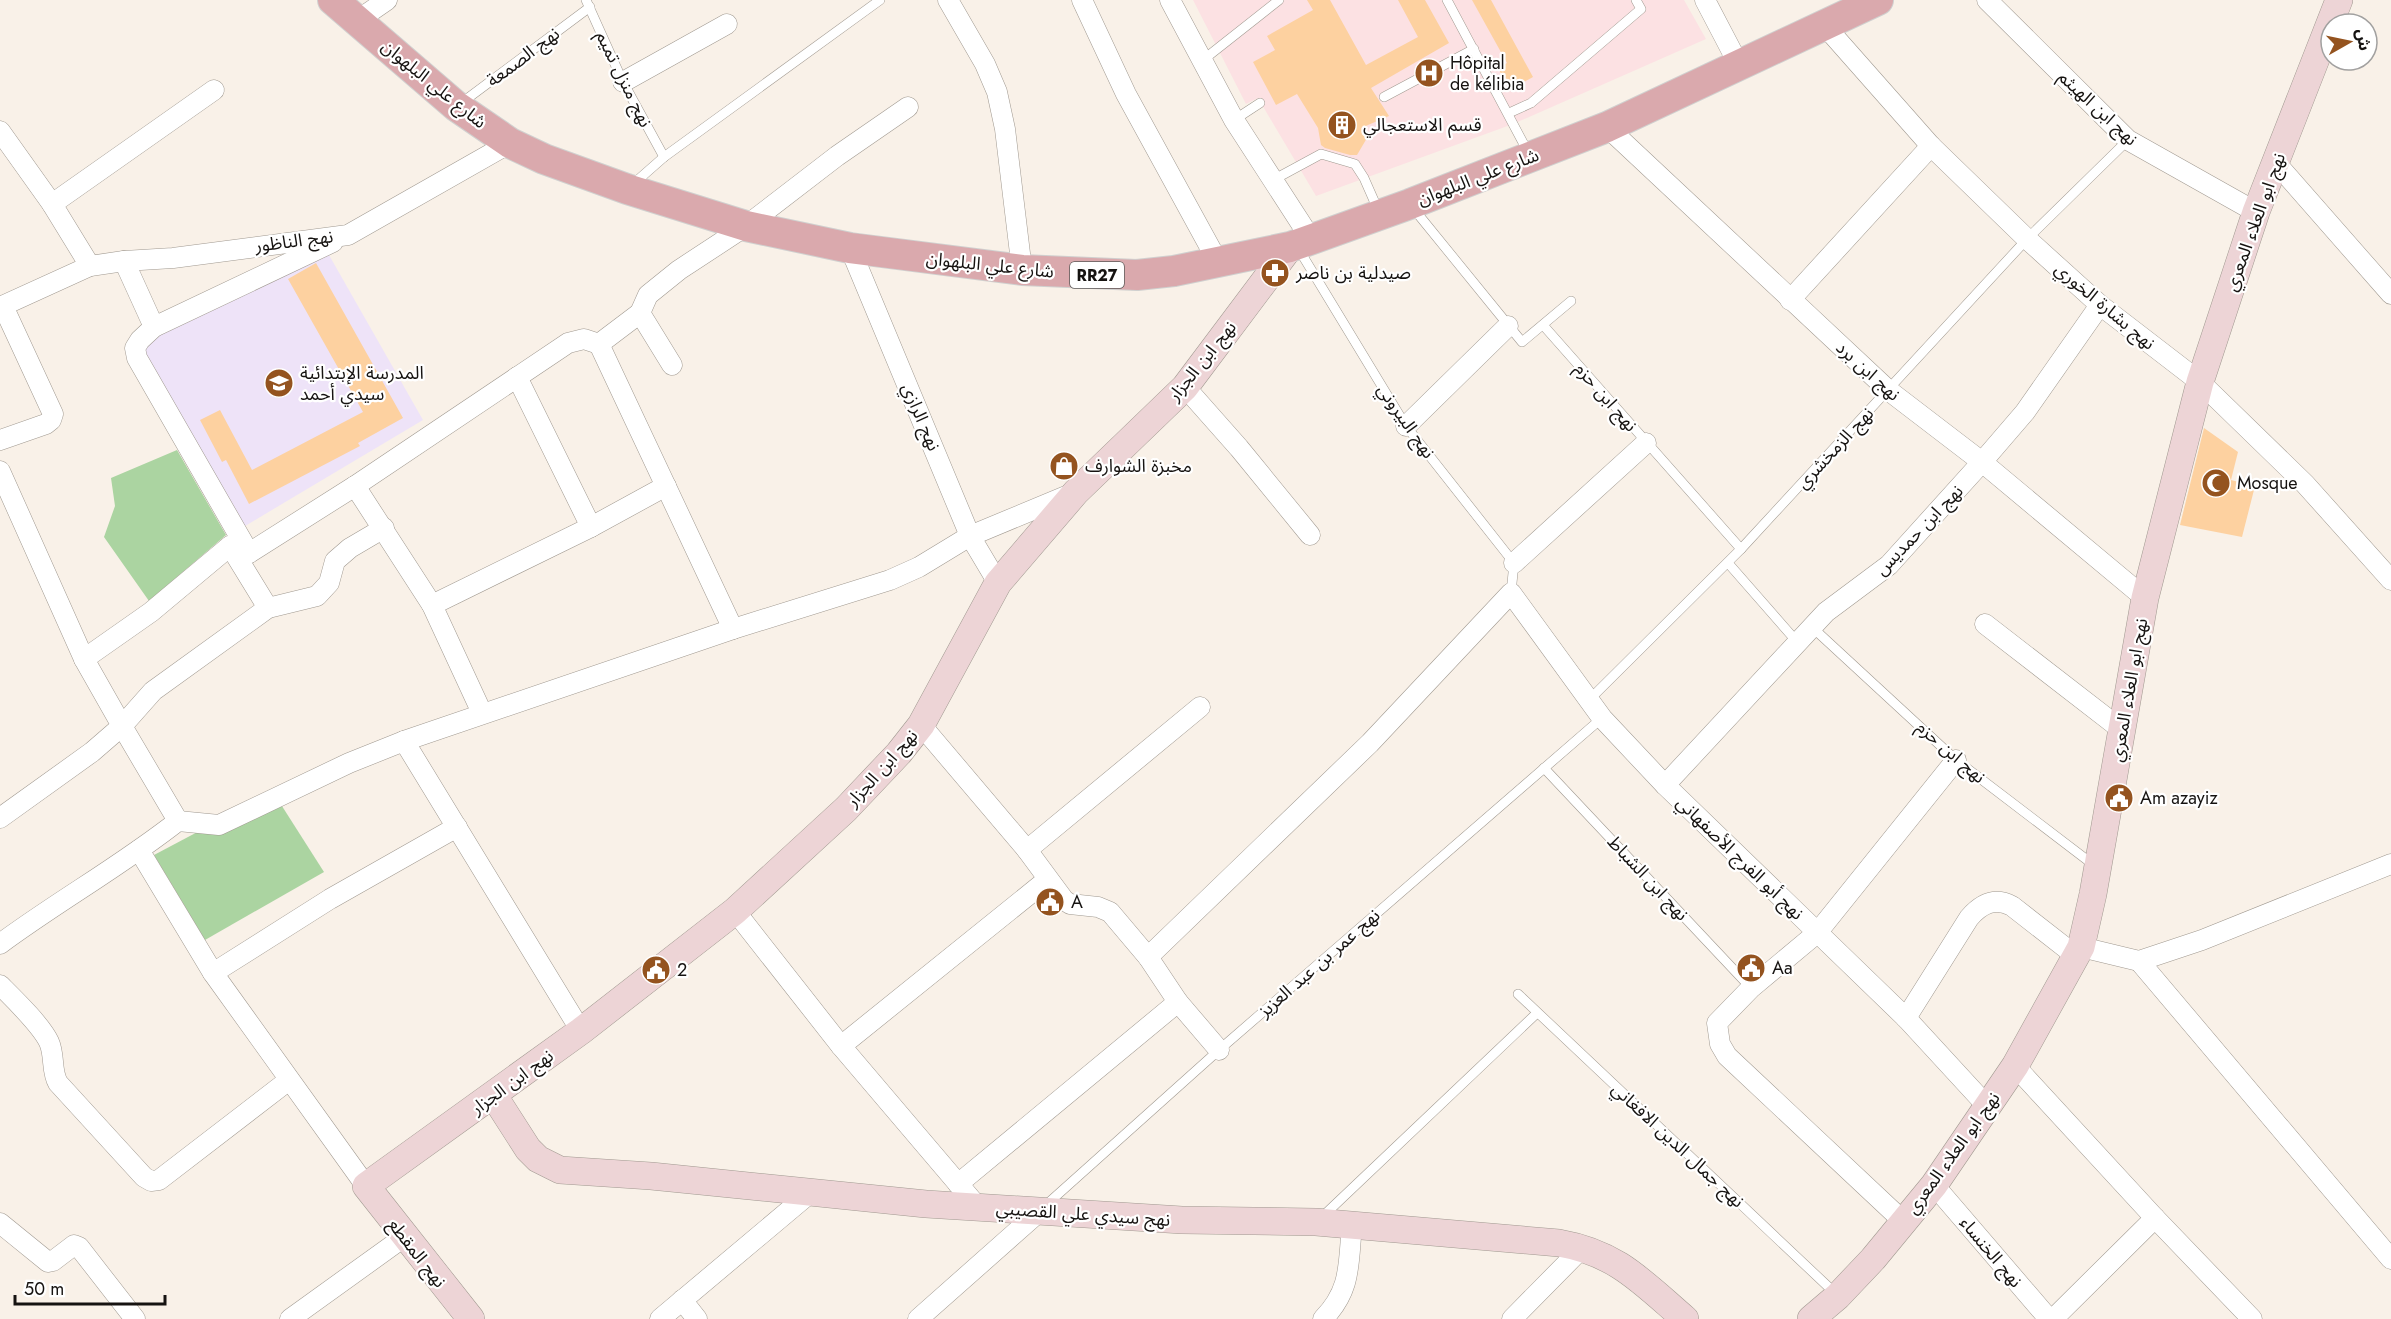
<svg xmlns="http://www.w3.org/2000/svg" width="2391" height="1319" viewBox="0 0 2391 1319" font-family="Jost,'Noto Sans Arabic',sans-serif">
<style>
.education{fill:#eee3f8}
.medical{fill:#fce1e3}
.green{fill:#abd4a1}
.building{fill:#fdd1a0}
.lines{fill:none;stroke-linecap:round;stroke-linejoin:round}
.lane-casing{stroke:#a09990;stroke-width:10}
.street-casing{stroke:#a09990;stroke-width:21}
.secondary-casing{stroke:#a09990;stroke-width:28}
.primary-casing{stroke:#d0d0cf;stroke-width:32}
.lane{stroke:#fff;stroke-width:9}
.street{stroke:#fff;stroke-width:20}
.secondary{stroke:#edd4d6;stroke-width:27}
.primary{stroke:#daa9ad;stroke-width:30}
.labels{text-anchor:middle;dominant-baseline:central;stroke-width:4.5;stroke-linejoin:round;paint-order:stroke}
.shield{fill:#fff;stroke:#5c5a58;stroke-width:1.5}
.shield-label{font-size:16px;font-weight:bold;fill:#161311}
.street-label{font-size:18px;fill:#161311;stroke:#fff}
.poi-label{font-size:18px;fill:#161311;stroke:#fff;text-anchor:start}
</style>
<rect width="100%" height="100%" fill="#f9f1e8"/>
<polygon class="education" points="321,241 423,420 240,529 136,347"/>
<polygon class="medical" points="1193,0 1684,0 1706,39 1513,124 1316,196 1258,98 1246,104"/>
<g class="green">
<polygon points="177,450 226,535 149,601 104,537 115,506 111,478"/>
<polygon points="273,792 324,872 205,940 154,855"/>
</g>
<g class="building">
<polygon points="1307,0 1330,0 1366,65 1418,37 1398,0 1425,0 1449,43 1371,88 1389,116 1361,128 1367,138 1357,155 1350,155 1325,148 1321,145 1318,128 1297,94 1276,105 1253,62 1275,50 1267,36 1313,10"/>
<polygon points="1472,0 1491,0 1533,77 1510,90 1498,68 1507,63"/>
<polygon points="316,263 403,418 358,443 360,446 249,504 226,460 222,462 200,420 220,410 252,470 363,412 288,279"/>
<polygon points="2204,428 2238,452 2231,480 2255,486 2242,537 2180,525"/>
</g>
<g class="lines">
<g class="lane-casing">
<g id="lane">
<polyline points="586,0 623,82 664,157"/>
<polyline points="1447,0 1529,154"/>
<polyline points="1203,60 1279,0"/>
<polyline points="1384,97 1474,49"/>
<polyline points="460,104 590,7"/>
<polyline points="1509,113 1531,103 1641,9 1636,0"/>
<polyline points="1234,120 1260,103"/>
<polyline points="1273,180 1321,154 1355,164 1364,178 1379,212"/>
<polyline points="631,186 664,157 880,0"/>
<polyline points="1413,208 1522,342 1571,301"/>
<polyline points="1298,248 1406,426 1514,563 1511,593"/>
<polyline points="1543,325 1741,549"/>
<polyline points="1728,563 1798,643"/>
<polyline points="1813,628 1956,760 2095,866"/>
<polyline points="1589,700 1741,549 2027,239 2128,140"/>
<polyline points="1544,768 1751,988"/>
<polyline points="1518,994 1837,1295"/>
<polyline points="1046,1205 1219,1050 1602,718"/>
<polyline points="1321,1218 1537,1013"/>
</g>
</g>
<g class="street-casing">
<g id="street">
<polyline points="948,0 985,64 997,92 1005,129 1022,270"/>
<polyline points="1082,0 1126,94 1218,262"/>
<polyline points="1170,0 1234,120 1311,239"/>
<polyline points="1705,0 1739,65"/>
<polyline points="1987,0 2128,140 2256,212"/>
<polyline points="358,20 387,0"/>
<polyline points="1825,26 1931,146 2027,239 2100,305 2200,382 2305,484 2391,580"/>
<polyline points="623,82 727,24"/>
<polyline points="1607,127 1888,390 1982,462 2145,598"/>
<polyline points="0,131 52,204 90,266"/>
<polyline points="2276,163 2391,294"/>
<polyline points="52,204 214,90"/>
<polyline points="850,248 970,536 998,583"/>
<polyline points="124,261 154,327"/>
<polyline points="1790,300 1931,146"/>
<polyline points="0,307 90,266 124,261 173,258 348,235 510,143"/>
<polyline points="599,344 640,313"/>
<polyline points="672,365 640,313 648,295 679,270 746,226 837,156 908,107"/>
<polyline points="517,377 591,527"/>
<polyline points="1185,387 1239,448 1310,535"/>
<polyline points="1406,426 1508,326"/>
<polyline points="0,440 46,424 51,420 53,414 3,306"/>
<polyline points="0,471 84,659 122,726 92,752 0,818"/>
<polyline points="355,486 432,605 482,713"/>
<polyline points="230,546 268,608"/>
<polyline points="249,553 137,358 135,348 140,340 154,327 333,242"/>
<polyline points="1514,563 1646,443"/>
<polyline points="432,605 591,527 666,486"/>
<polyline points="1985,624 2122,730"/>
<polyline points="84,659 151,612 230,546 249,553 355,486 568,343 584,339 599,344 733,629"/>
<polyline points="921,725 1027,850 1064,900 1070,904 1098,907 1110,912 1148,957 1178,1002 1219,1050"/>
<polyline points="404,741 581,1031"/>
<polyline points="1665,785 1826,612 1889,565 1982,462 2025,412 2100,305"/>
<polyline points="178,821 122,726 153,691 268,608 317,596 329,583 335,561 350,548 384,528"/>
<polyline points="139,850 213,973 366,1186"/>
<polyline points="1027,850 1200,707"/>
<polyline points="735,911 841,1046 977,1206"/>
<path d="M0 944C58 901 121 866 178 821L219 825 349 763 404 741 733 629 890 580 919 567 970 536 1071 494"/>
<polyline points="2081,947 2139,961 2202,940 2391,864"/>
<polyline points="1148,957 1370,743 1511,593 1602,718 1665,785 1906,1018 1987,1106"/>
<polyline points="2139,961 2391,1259"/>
<polyline points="213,973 330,899 457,827"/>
<path d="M0 985C14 999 41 1025 49 1042 55 1055 51 1071 58 1083L144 1177 151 1181 159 1180 289 1080"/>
<path d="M1906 1018 1969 918C1981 904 1995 897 2012 906L2076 956"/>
<polyline points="841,1046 1047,880"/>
<polyline points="2015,1066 2155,1218 2252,1319"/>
<polyline points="958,1184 1178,1002"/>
<polyline points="1934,1185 2049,1319"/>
<polyline points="1904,1222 1727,1056 1720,1044 1717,1023 1751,988 1817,933 1956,760"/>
<polyline points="0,1223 48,1262 53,1261 74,1245 79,1247 135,1319"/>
<polyline points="682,1300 697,1319"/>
<polyline points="290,1319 404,1237"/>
<polyline points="660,1319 810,1193"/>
<polyline points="918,1319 1040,1211"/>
<path d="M1323 1319C1352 1289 1348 1264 1352 1225"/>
<polyline points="1512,1319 1583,1247"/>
<polyline points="2053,1319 2155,1218"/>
</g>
</g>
<g class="secondary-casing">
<g id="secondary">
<path d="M494 1096 528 1149 538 1159 560 1170 651 1176 926 1204 1182 1220 1316 1222 1559 1243C1617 1253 1642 1282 1685 1319"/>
<polyline points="471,1319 366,1186 581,1031 735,911 846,809 899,753 921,725 998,583 1076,492 1185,387 1290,247"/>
<polyline points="1811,1319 1838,1296 1873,1259 1934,1185 2015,1066 2081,947 2093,894 2145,598 2200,382 2256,212 2339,0"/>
</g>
</g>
<g class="primary-casing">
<polyline id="primary" points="333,0 456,106 510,143 544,159 627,189 746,226 850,248 1022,270 1137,275 1174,271 1290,247 1410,204 1607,127 1878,0"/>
</g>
<use href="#lane" class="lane"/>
<use href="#street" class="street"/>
<use href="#secondary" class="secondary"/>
<use href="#primary" class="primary"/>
</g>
<defs>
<g id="hospital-disc" transform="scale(1.5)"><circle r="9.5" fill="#94531f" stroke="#fff"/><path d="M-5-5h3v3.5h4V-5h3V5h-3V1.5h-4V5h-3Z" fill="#fff"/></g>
<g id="building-disc" transform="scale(1.5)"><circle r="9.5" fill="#94531f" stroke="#fff"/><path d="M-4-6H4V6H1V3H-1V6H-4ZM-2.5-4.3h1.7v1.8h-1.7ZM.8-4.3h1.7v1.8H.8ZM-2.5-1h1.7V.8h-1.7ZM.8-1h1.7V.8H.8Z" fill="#fff"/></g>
<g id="pharmacy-disc" transform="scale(1.5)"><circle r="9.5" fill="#94531f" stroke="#fff"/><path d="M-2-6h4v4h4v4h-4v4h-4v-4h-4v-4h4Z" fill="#fff"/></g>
<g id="school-disc" transform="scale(1.5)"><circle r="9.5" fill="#94531f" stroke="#fff"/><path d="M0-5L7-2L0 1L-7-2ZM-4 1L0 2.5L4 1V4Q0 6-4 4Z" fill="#fff"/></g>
<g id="shop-disc" transform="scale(1.5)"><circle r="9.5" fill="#94531f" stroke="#fff"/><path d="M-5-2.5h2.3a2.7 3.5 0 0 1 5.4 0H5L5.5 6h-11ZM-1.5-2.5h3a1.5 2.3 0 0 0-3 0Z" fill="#fff"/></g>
<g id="mosque-disc" transform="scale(1.5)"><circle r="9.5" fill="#94531f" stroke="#fff"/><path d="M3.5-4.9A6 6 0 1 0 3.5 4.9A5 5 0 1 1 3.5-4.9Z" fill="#fff"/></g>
<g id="civic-disc" transform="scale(1.5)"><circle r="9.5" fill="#94531f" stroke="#fff"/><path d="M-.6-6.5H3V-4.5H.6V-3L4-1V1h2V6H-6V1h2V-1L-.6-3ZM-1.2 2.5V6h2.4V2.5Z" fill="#fff"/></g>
</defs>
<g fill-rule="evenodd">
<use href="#hospital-disc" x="1429" y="73"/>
<use href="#building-disc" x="1342" y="125"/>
<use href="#pharmacy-disc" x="1275" y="273"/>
<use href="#school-disc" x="279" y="383"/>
<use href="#shop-disc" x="1064" y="466"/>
<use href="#mosque-disc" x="2216" y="483"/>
<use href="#civic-disc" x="2119" y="798"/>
<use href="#civic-disc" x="1050" y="902"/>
<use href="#civic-disc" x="1751" y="968"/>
<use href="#civic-disc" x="656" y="970"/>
</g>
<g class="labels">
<rect class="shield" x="1070" y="262" width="54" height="26" rx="4.5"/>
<g class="shield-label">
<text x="1097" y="275">RR27</text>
</g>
<g class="street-label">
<text transform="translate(523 57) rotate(-37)">نهج الصمعة</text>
<text transform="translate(624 79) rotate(64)">نهج منزل تميم</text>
<text transform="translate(434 84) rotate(39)">شارع علي البلهوان</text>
<text transform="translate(2098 108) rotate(43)">نهج ابن الهيثم</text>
<text transform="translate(1478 177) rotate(-21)">شارع علي البلهوان</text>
<text transform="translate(2255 222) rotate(-70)">نهج ابو العلاء المعري</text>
<text transform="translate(294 241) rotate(-7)">نهج الناظور</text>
<text transform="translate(990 265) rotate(6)">شارع علي البلهوان</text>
<text transform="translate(2105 306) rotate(40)">نهج بشارة الخوري</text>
<text transform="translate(1202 361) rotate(-51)">نهج ابن الجزار</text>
<text transform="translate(1868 371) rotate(42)">نهج ابن برد</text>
<text transform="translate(1606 397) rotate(49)">نهج ابن حزم</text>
<text transform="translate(921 417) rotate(67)">نهج الرازي</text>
<text transform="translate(1406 421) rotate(55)">نهج البيروني</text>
<text transform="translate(1835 448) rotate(-47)">نهج الزمخشري</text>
<text transform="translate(1919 530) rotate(-46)">نهج ابن حمديس</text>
<text transform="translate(2129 690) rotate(-80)">نهج ابو العلاء المعري</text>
<text transform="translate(1951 752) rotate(41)">نهج ابن حزم</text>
<text transform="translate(882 768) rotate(-48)">نهج ابن الجزار</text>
<text transform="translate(1740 858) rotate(44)">نهج أبو الفرج الأصفهاني</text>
<text transform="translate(1648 878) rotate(47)">نهج ابن الشباط</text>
<text transform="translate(1319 963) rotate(-41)">نهج عمر بن عبد العزيز</text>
<text transform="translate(512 1082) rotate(-36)">نهج ابن الجزار</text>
<text transform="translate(1678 1145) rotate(43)">نهج جمال الدين الافغاني</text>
<text transform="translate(1953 1153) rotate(-54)">نهج ابو العلاء المعري</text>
<text transform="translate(1083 1214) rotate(4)">نهج سيدي علي القصيبي</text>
<text transform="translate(1991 1252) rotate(50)">نهج الخنساء</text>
<text transform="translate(417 1253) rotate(52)">نهج المقطع</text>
</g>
<g class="poi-label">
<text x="1450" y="63">Hôpital<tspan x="1450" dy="21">de kélibia</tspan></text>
<text x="1363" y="125">قسم الاستعجالي</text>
<text x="1296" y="273">صيدلية بن ناصر</text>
<text x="300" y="373">المدرسة الإبتدائية<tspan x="300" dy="21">سيدي أحمد</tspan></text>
<text x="1085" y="466">مخبزة الشوارف</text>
<text x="2237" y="483">Mosque</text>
<text x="2140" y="798">Am azayiz</text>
<text x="1071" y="902">A</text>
<text x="1772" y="968">Aa</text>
<text x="677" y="970">2</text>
</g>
</g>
<g transform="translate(2349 42) rotate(81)"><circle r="28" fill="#ffffff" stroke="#a2a1a0" stroke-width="1.5"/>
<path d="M0-4.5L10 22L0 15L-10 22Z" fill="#94531f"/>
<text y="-9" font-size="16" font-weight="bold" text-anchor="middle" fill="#161311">ش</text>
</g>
<path d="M15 1295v9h150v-9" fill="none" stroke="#161311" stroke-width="3"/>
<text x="24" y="1295" font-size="18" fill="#161311" stroke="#ffffff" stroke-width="4.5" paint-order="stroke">50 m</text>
</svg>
